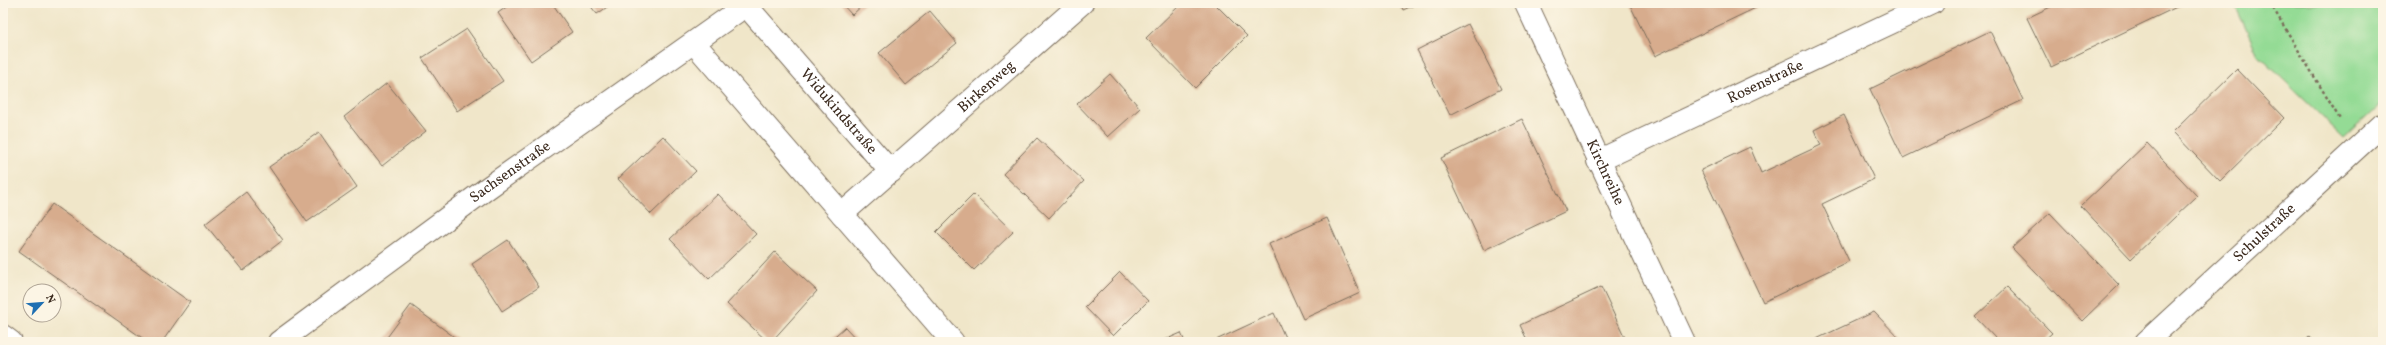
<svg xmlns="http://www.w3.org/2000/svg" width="2386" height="345" viewBox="0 0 2386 345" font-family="Vollkorn,serif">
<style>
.green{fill:#94db95;stroke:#68825a}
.building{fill:#d7ac8d}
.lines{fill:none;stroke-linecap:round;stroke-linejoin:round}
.minor-casing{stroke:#7a6c5a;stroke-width:24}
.path{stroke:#7a6c5a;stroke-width:2.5;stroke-dasharray:3 3;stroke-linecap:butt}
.minor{stroke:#fff;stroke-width:22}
.labels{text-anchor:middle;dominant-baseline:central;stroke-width:3;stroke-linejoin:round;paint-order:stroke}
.street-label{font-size:15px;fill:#3b2a1e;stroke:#fcf5e5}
</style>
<rect width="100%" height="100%" fill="#fcf5e5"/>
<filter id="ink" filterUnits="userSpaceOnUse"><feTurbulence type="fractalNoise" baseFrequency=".025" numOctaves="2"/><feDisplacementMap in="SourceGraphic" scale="8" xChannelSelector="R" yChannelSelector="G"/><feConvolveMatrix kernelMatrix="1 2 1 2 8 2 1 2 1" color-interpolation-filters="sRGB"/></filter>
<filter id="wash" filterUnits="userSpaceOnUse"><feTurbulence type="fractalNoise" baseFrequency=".012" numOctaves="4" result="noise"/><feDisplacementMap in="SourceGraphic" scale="16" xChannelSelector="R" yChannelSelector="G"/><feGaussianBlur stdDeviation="0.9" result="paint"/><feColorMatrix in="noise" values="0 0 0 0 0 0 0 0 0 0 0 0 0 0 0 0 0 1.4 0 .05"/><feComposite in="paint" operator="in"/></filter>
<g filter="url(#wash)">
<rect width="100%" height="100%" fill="#f0e6c9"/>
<polygon class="green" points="2234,3 2383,3 2383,102 2344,138 2258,55"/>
<g id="blocks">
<g class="building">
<polygon points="512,3 552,3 572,32 531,61 498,13"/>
<polygon points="588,3 613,3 597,14"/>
<polygon points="841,3 865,3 852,15"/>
<polygon points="1182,3 1214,3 1247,36 1195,88 1146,38"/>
<polygon points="1400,3 1419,3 1403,10"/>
<polygon points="1629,3 1766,3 1655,56"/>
<polygon points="2059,3 2185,3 2051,67 2027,18"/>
<polygon points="930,11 957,43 906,85 879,53"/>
<polygon points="1468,24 1501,89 1450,115 1417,50"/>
<polygon points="467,29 503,81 457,111 422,58"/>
<polygon points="1990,31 2023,100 1903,158 1870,89"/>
<polygon points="2237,69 2284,118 2220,181 2173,132"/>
<polygon points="1110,74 1140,108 1108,137 1077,104"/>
<polygon points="387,83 426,131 382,166 344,117"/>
<polygon points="1844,115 1874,179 1822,204 1849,261 1763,302 1701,170 1750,147 1761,173 1821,145 1814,130"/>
<polygon points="1522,119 1566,211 1484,250 1441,158"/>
<polygon points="319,132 357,187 307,222 269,167"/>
<polygon points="663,136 696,171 651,214 618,179"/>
<polygon points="1037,138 1084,181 1049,218 1003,174"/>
<polygon points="2147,143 2197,196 2131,259 2081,206"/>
<polygon points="246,192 283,240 243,271 205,224"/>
<polygon points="718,194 756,234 709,279 670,239"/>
<polygon points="974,194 1013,232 974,270 936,232"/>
<polygon points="52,204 190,302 162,342 148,342 19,251"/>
<polygon points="2050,213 2119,285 2082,321 2012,248"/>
<polygon points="1327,218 1360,293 1303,319 1269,244"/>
<polygon points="508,240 539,287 502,311 472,264"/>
<polygon points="775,252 817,291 771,342 768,342 727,304"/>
<polygon points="1120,272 1148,301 1113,336 1085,307"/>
<polygon points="1601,287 1627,342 1528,342 1520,325"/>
<polygon points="2007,287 2052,333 2042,342 1999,342 1975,317"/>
<polygon points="411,305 461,342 385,340"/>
<polygon points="1874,312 1903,342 1810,342"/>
<polygon points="1274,313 1287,342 1217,342 1216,340"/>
<polygon points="845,327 859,342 828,342"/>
<polygon points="1181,333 1185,342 1160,342"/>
<polygon points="2309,337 2314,342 2304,342"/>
</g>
</g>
</g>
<g filter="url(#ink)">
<use href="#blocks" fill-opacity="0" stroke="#7a6c5a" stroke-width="1"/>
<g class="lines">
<g class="minor-casing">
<g id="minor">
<path id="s1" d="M744 3 891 172"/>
<path id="s2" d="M1526 3 1684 342"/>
<polyline points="694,43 842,214"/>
<path id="s3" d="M1598 161 1933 3"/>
<polyline points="3,336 11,342"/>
<path id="s4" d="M279 342 489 187 745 6"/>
<path id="s5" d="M953 342 842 214 1082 3"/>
<path id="s6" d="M2146 342 2383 124"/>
</g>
</g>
<polyline class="path" points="2270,3 2341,121"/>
<use href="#minor" class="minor"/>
</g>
</g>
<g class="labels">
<g class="street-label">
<text stroke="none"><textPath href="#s3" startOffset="185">Rosenstraße</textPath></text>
<text stroke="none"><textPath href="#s5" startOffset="362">Birkenweg</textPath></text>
<text stroke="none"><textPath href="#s1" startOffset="144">Widukindstraße</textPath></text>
<text stroke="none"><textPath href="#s4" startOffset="287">Sachsenstraße</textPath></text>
<text stroke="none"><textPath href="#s2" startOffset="187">Kirchreihe</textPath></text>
<text stroke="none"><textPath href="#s6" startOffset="161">Schulstraße</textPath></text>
</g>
</g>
<rect width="2386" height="345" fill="none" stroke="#fcf5e5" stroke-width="16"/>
<g transform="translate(42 303) rotate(64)"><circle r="19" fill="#fcf5e5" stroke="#afa495"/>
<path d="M0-3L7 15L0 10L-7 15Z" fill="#1f6fb2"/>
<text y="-6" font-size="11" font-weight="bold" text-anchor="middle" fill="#3b2a1e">N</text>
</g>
</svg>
